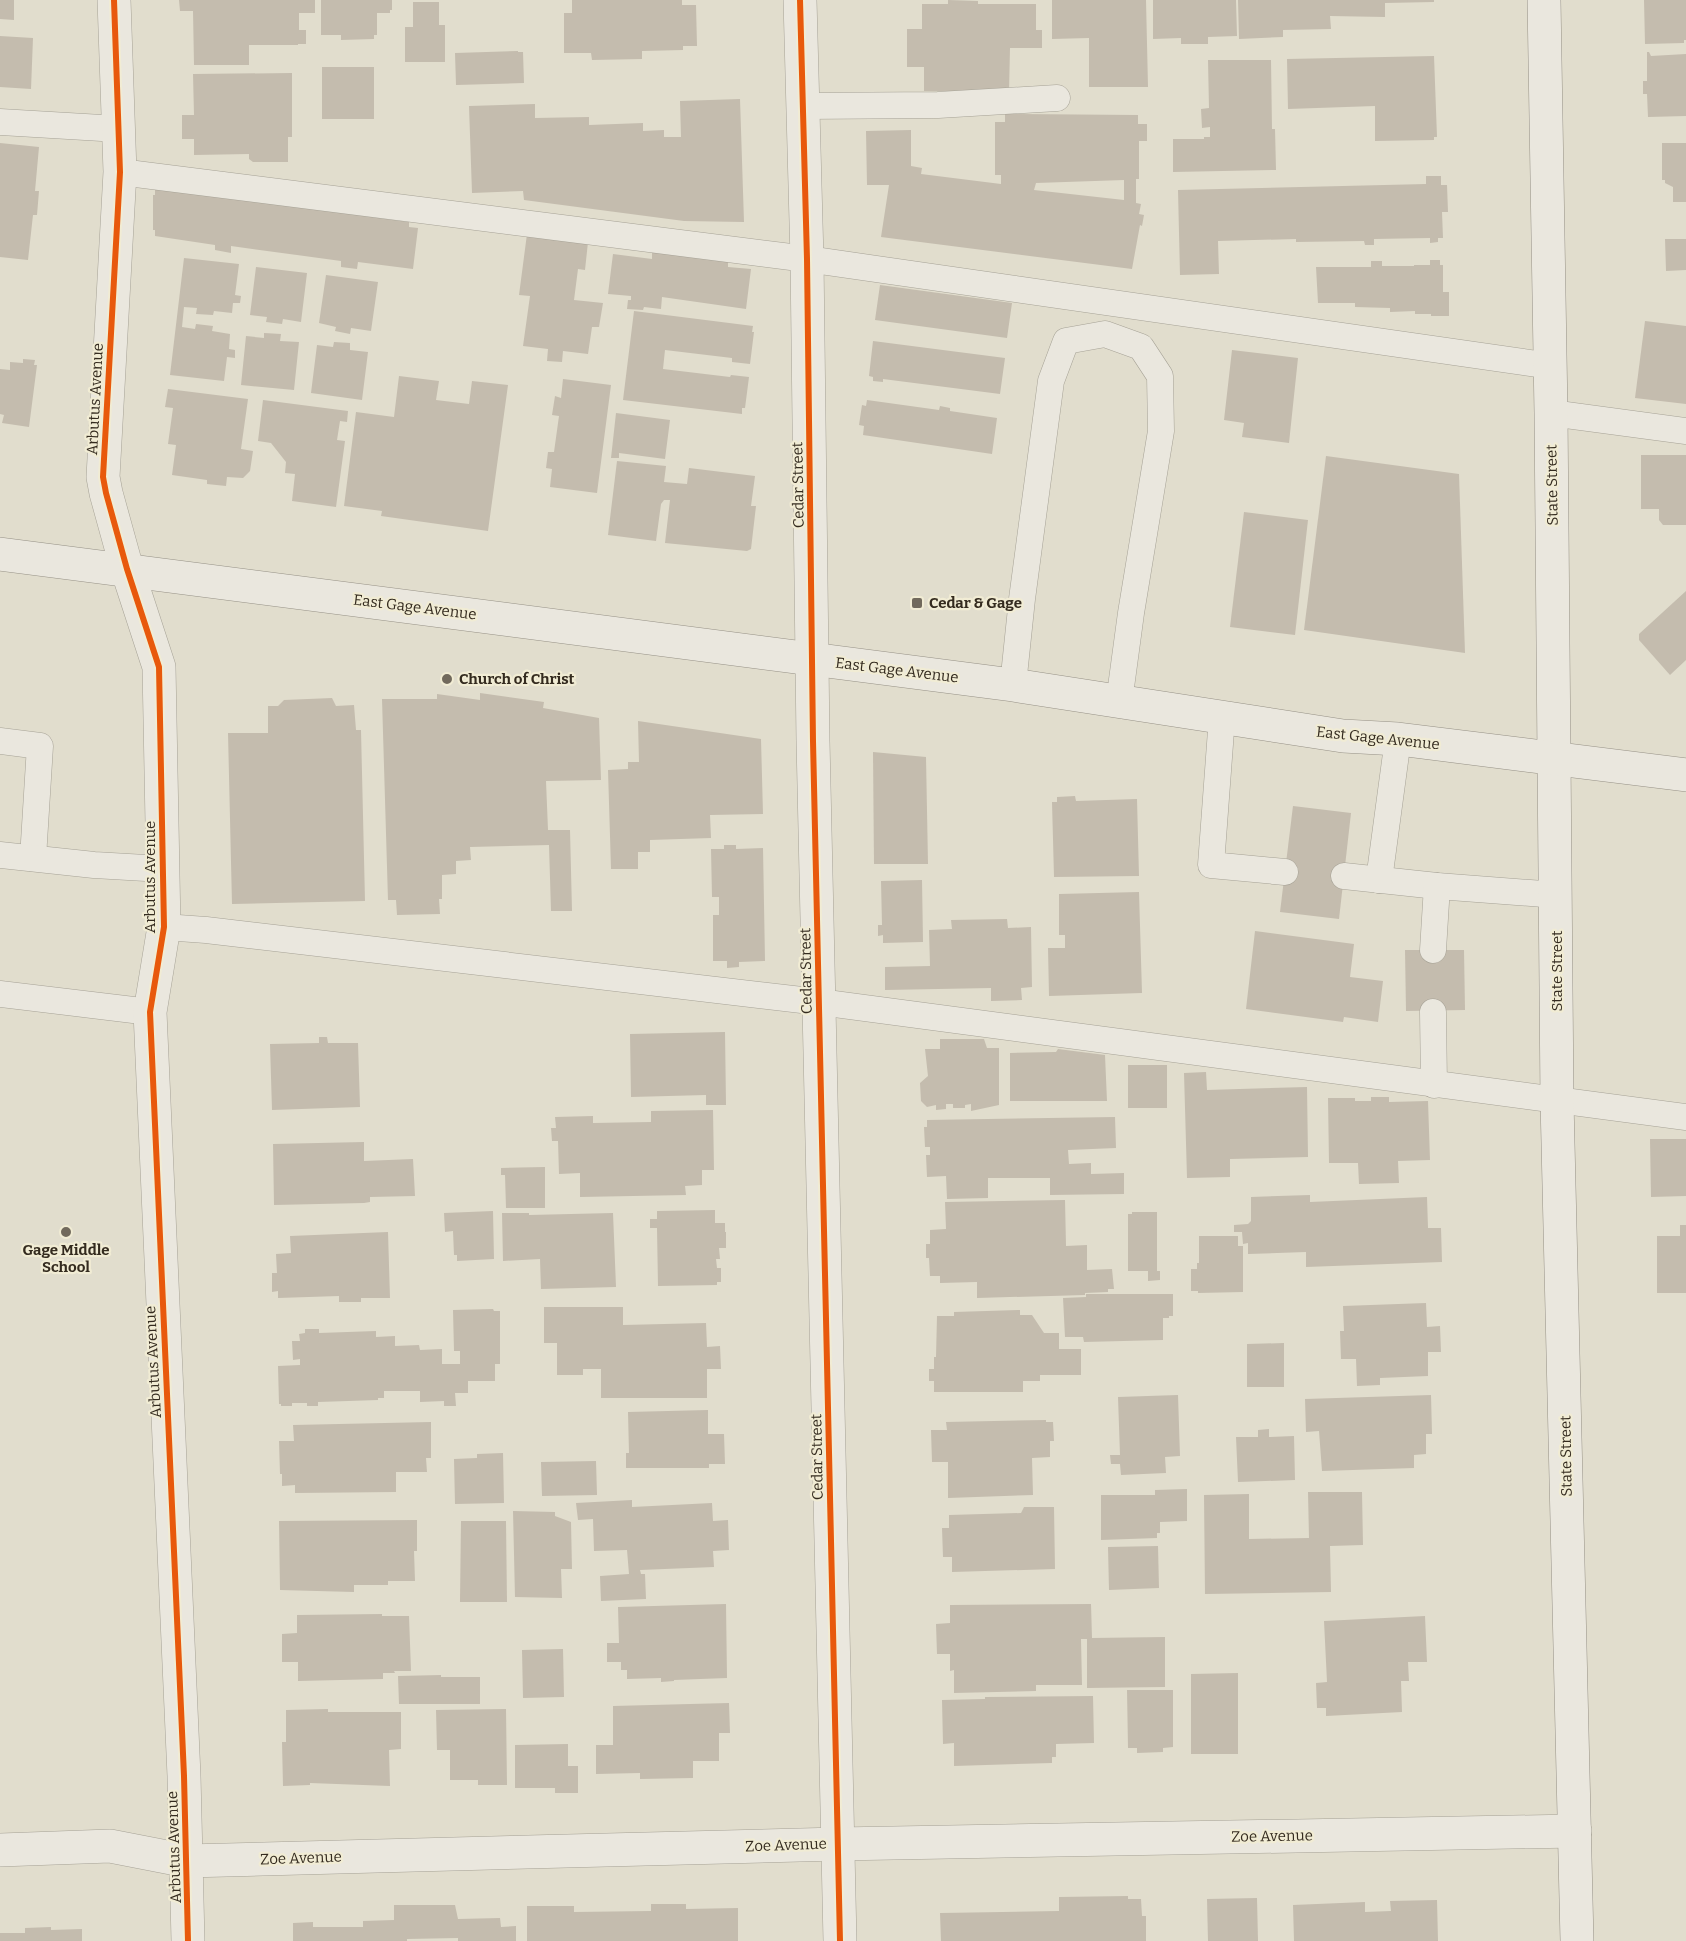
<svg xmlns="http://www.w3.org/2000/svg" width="1686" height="1941" viewBox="0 0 1686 1941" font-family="Bitter,serif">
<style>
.building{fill:#c4bcae;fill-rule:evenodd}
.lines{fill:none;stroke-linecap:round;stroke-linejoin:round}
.lane-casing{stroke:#a6a296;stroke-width:27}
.street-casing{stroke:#a6a296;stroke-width:34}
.secondary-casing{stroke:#969186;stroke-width:34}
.lane{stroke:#eae7de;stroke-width:26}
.street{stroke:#eae7de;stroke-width:33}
.secondary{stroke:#eae7de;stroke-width:33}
.cycleway-casing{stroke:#f1ecd4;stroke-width:10}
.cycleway{stroke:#e8590c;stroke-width:6}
.poi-dot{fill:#71695c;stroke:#f1ecd4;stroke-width:2}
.labels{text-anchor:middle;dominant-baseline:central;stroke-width:4.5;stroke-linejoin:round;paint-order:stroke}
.street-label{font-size:15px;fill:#342b1f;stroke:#f1ecd4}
.poi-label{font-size:15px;font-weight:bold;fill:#342b1f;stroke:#f1ecd4;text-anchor:start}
</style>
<rect width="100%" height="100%" fill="#e1ddcd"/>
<g class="building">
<polygon points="0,0 14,0 14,20 0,19"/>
<polygon points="179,0 315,0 315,13 299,13 299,30 306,30 306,44 298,44 298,45 249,45 249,65 194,65 193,11 180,11"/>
<polygon points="321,0 392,0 392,10 390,10 390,13 377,13 377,35 374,35 374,39 341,40 341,35 321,35"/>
<polygon points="572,0 682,0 682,5 696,5 697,46 683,46 683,50 642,51 642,59 592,60 591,53 564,53 564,13 572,13"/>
<polygon points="948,0 978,1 978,4 1036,4 1036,30 1042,30 1042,48 1010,48 1009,92 924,91 924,67 907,67 907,29 922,29 922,4 948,4"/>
<polygon points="1052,0 1146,0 1148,87 1089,87 1089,38 1052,39"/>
<polygon points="1153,0 1236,0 1237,36 1208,37 1208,44 1181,44 1181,38 1153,39"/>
<polygon points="1238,0 1434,0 1434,2 1385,3 1385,17 1330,16 1331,29 1283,30 1283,37 1239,39"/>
<polygon points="1644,0 1686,0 1686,40 1684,40 1684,43 1645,44"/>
<polygon points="413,2 439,2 439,25 445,25 445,62 405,62 405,27 413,27"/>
<polygon points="0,36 33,38 31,89 0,87"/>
<polygon points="518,51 518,52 523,52 524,83 456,85 455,53"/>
<polygon points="1647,52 1649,52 1651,56 1686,54 1686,116 1648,117 1647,94 1643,94 1643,81 1647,81"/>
<polygon points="1434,56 1437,137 1434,137 1434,140 1375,141 1375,106 1288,109 1287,59"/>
<polygon points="1208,60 1271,60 1272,129 1275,129 1276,170 1173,172 1173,139 1204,139 1204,137 1210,137 1210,127 1202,128 1201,109 1209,108"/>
<rect x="322" y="67" width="52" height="52"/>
<polygon points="292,73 292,137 288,137 288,162 253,162 249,159 249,154 194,155 194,139 182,139 182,115 194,115 193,74"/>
<polygon points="740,99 744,222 684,221 524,200 523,191 472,193 469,106 535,104 535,118 589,117 589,125 643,123 643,131 664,130 664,137 681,137 680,101"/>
<path d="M1005 114 1138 115V124H1147V141H1139V179H1136V203L1141 204 1139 214 1144 215 1142 226 1140 225 1132 269 881 237 889 185H867L866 131 911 130V166L922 168 921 174 1001 184V175H995V122H1005ZM1124 180V200L1034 190 1036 183Z"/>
<polygon points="0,143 39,147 35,191 39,191 37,215 33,215 28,260 0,257"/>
<polygon points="1662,143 1686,143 1686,202 1673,202 1673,187 1665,183 1665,180 1662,180"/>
<polygon points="1426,176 1441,176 1441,185 1447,185 1448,212 1442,212 1443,238 1438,238 1438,242 1430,243 1430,238 1374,239 1374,245 1365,245 1364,241 1296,242 1296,239 1218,241 1219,274 1180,275 1178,190 1426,184"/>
<polygon points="155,187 409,222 409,227 418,228 413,269 358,262 357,269 341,267 341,261 231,246 231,253 215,250 215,245 155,236 155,230 153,230 153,195 155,195"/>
<polygon points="527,234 588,242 585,270 578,269 574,300 603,303 599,327 592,327 588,354 563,351 562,362 547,361 548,349 523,346 530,296 519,295"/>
<polygon points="1665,239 1686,239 1686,270 1666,271"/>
<polygon points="652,252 728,260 728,267 751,269 746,309 662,297 661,309 644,307 643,310 627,309 628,300 631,300 631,296 608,294 613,254 652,259"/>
<polygon points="184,258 239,264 235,295 241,296 240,303 233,303 232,313 214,311 213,315 196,314 197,308 184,307 182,327 195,329 196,324 213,326 212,331 230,334 229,349 235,350 235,358 227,357 224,381 170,375"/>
<polygon points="1430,260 1440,260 1440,265 1443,265 1443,292 1449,292 1449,316 1431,316 1431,314 1415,314 1415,311 1390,312 1390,308 1355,307 1355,303 1318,303 1316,267 1371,267 1371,261 1382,261 1382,266 1414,266 1414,265 1430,265"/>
<polygon points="256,267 307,273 301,322 283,319 282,324 266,322 267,317 250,315"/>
<polygon points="326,275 378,282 371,331 351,328 350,334 335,331 336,327 319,323"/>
<polygon points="880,285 1012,303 1007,338 875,320"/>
<polygon points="634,311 753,326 752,332 754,332 750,364 732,362 732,358 665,350 663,369 730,377 731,375 749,377 745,408 742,408 742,414 623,400"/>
<polygon points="1645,321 1686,326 1686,404 1635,398"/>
<polygon points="264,333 281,334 280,341 299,342 294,390 241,385 246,336 264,338"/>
<polygon points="873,341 1005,358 1000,394 883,379 883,382 873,381 873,377 869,376"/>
<polygon points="334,342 350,343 350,350 368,352 362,400 311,393 317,345 333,347"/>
<polygon points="1232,350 1298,358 1289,443 1242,437 1244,423 1224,420"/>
<polygon points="23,359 35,360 34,365 37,365 29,427 2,423 4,415 0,414 0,369 10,370 10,362 23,363"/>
<polygon points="399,376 439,381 436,400 469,404 472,381 508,385 488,531 381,516 382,511 344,506 356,412 394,417"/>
<polygon points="563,379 611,385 597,493 550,487 552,469 546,468 548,452 554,452 559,416 552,415 555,396 561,398"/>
<polygon points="168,389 248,399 241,449 253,451 250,471 243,478 227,477 226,486 207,484 207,480 172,475 176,445 168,444 173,408 165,407"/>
<polygon points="263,400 348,411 347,422 340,421 337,440 345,441 336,507 292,501 295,474 285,473 286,462 271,443 258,441"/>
<polygon points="867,400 939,410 940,406 950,408 950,411 997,418 992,454 863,435 864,426 859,425 862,405 866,406"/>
<polygon points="616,413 670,420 665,459 619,453 619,458 611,458"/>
<polygon points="1641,455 1686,455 1686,525 1663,525 1659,520 1659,509 1641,509"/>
<polygon points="1326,456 1459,474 1465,653 1304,630"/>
<polygon points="617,461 666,466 664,482 687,484 689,468 755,476 751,506 756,506 751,549 747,551 665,543 670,500 664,500 661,504 656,541 608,535"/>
<polygon points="1244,512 1308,520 1295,635 1230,627"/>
<polygon points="1686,591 1686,660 1670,675 1639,640 1639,634"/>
<polygon points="480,693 544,702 543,708 599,718 601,780 546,781 548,830 570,830 572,911 551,911 549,845 470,847 471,860 456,861 456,874 442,875 442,899 439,899 440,914 397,915 396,900 388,900 382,699 437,699 437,694 480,700"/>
<polygon points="332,698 336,706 354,705 356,730 361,730 365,901 232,904 228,733 268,733 268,706 278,706 284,700"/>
<polygon points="638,721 761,739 763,814 710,815 711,838 650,840 650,852 638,852 638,869 611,869 608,770 628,769 628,762 639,762"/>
<polygon points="873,752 926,757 928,864 874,864"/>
<polygon points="1075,796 1076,801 1137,799 1139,876 1054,877 1052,802 1057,802 1057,797"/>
<polygon points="1293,806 1351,813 1339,919 1280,912"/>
<polygon points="724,845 736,845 736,849 763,848 765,961 739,962 739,967 727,968 727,961 713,961 713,915 719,915 719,897 712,897 711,849 724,849"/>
<polygon points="922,880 923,942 883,943 883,935 878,936 878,925 882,925 881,881"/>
<polygon points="1139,892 1142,993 1049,996 1048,948 1065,948 1065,935 1059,935 1059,894"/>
<polygon points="1007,919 1008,928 1031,927 1032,987 1021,988 1022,1000 991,1001 991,988 885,990 885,967 930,966 929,930 952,929 951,920"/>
<polygon points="1255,931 1354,944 1350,977 1383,981 1378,1022 1344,1017 1343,1022 1246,1009"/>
<polygon points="1405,950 1464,950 1465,1010 1406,1011"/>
<polygon points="725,1032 726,1105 706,1105 706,1095 631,1097 630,1034"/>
<polygon points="319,1037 327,1037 328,1043 358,1043 360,1107 272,1110 270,1044 319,1043"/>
<polygon points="940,1039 984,1039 987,1048 999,1048 999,1105 971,1111 971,1104 965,1105 965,1108 953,1108 953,1104 946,1104 946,1109 936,1110 936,1105 927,1107 921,1101 920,1083 928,1076 925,1049 940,1049"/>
<polygon points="1058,1049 1105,1055 1107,1101 1010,1101 1010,1053 1056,1052"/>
<rect x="1128" y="1065" width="39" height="43"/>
<polygon points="1206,1072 1207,1090 1307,1087 1308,1157 1230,1159 1230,1177 1187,1178 1184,1073"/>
<polygon points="1371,1097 1389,1097 1389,1102 1428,1101 1430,1160 1398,1161 1399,1183 1359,1184 1358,1163 1329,1163 1328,1098 1355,1098 1355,1101 1371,1101"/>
<polygon points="713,1110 714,1170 702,1170 702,1185 685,1186 686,1195 580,1197 580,1173 559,1174 558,1141 552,1141 551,1128 556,1128 555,1117 593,1116 593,1123 651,1122 651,1111"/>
<polygon points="1115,1117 1116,1148 1068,1150 1069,1164 1091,1163 1091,1174 1124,1173 1124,1194 1050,1195 1050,1178 988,1178 988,1198 947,1199 946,1176 927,1177 926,1155 930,1155 930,1147 925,1147 924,1127 927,1127 927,1120"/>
<polygon points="1650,1139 1686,1139 1686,1196 1651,1197"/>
<polygon points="364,1142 364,1161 413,1159 415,1196 370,1197 370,1202 364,1203 274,1205 273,1144"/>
<polygon points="545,1167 545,1208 506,1208 505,1175 501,1175 501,1168"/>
<polygon points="1310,1195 1310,1202 1427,1197 1428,1228 1441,1228 1442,1262 1306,1267 1306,1252 1248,1254 1248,1243 1243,1244 1242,1232 1234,1232 1234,1225 1248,1224 1251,1221 1251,1197"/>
<polygon points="1065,1200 1066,1246 1087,1245 1087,1270 1112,1269 1114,1289 1108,1289 1108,1292 1085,1293 1085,1295 977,1298 977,1282 940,1283 940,1276 930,1276 929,1258 926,1258 926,1244 930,1244 930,1230 946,1229 945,1202"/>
<polygon points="715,1210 715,1223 725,1223 725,1232 726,1232 726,1248 719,1248 720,1259 716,1259 717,1268 721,1268 721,1282 717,1282 717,1285 658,1286 657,1228 650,1228 650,1219 657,1219 657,1211"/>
<polygon points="493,1211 494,1259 457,1261 457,1255 454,1255 453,1231 445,1232 444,1213"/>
<polygon points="1132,1212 1157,1212 1157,1271 1160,1271 1160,1280 1148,1281 1148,1271 1128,1271 1128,1214 1132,1214"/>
<polygon points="502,1213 529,1213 529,1215 613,1213 616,1287 541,1289 540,1259 503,1261"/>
<polygon points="1680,1225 1686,1225 1686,1293 1657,1293 1657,1236 1680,1236"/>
<polygon points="388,1232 390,1298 361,1298 361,1302 339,1302 339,1296 278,1298 278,1291 272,1292 272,1273 277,1273 276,1254 291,1253 290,1236"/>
<polygon points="1199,1236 1238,1236 1238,1246 1243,1246 1243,1292 1198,1293 1198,1291 1191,1291 1191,1269 1197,1269 1197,1263 1199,1263"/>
<polygon points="1086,1294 1173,1294 1173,1316 1169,1316 1169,1318 1163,1318 1163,1340 1084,1342 1083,1337 1065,1337 1063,1298 1086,1297"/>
<polygon points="1426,1303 1427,1327 1440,1326 1441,1352 1428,1352 1428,1376 1380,1378 1380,1385 1357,1386 1356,1359 1341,1359 1340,1331 1344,1331 1343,1306"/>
<polygon points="544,1307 623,1307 623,1325 706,1323 707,1347 720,1346 721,1369 707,1369 707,1398 601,1398 601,1369 583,1369 583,1375 557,1375 557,1343 544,1343"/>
<polygon points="493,1309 494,1311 500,1311 500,1364 495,1364 495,1381 468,1381 468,1393 455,1393 456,1406 444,1406 444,1401 420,1402 420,1391 384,1391 384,1398 378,1398 378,1400 318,1402 318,1406 307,1406 307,1403 292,1403 292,1406 281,1406 281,1404 279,1404 278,1366 300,1365 300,1359 293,1360 292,1341 300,1341 299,1334 305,1333 305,1329 319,1329 319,1333 376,1331 376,1337 395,1336 395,1346 419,1345 420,1350 442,1349 442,1364 460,1364 460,1351 454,1351 453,1310"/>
<polygon points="1020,1310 1020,1315 1032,1315 1044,1333 1059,1333 1059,1349 1081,1349 1081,1375 1040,1375 1040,1381 1023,1381 1023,1392 934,1392 934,1381 929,1381 929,1369 934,1369 934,1357 936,1357 937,1316 954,1316 954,1312"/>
<polygon points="1284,1343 1284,1387 1247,1387 1247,1344"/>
<polygon points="1178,1395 1180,1456 1165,1457 1166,1473 1121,1475 1120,1464 1111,1464 1110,1455 1120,1455 1118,1397"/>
<polygon points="1431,1395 1432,1434 1426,1434 1426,1454 1414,1455 1414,1468 1322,1471 1319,1431 1306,1432 1305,1399"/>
<polygon points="708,1410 708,1434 724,1434 725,1464 709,1464 709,1468 626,1468 626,1453 629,1453 628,1412"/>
<polygon points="1046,1420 1046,1422 1053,1422 1054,1441 1050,1441 1050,1457 1032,1458 1033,1495 948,1498 948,1462 932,1462 931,1430 947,1430 946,1422"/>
<polygon points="431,1422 431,1458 426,1458 427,1472 396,1472 396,1492 295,1493 295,1485 282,1486 282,1474 280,1474 279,1441 294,1441 293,1425"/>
<polygon points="1269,1429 1269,1437 1294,1436 1295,1480 1238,1482 1236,1437 1258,1437 1258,1430"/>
<polygon points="503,1453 504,1503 455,1504 454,1459 477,1458 477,1454"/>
<polygon points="596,1461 597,1495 542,1496 541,1462"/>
<polygon points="1187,1489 1187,1521 1160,1522 1160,1533 1157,1533 1157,1538 1101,1540 1101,1495 1155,1495 1155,1490"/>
<polygon points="1308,1492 1362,1492 1363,1545 1330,1546 1331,1592 1205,1594 1204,1495 1249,1494 1249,1539 1309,1538"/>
<polygon points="632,1500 632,1507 712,1503 713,1521 728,1520 729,1550 713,1551 714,1567 640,1570 641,1574 645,1574 646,1599 601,1601 600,1576 629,1574 627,1550 594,1551 593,1519 578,1520 576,1503"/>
<polygon points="1024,1507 1054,1507 1055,1569 952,1572 952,1557 943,1557 942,1528 949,1528 949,1515 1021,1513"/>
<polygon points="513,1511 555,1512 555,1516 571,1522 572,1569 561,1569 562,1598 515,1597"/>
<polygon points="417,1520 417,1551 414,1551 415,1581 388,1581 388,1585 354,1585 354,1592 280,1590 279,1521"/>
<polygon points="461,1521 506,1521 507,1602 460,1602"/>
<polygon points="1158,1546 1159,1588 1109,1590 1108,1547"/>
<polygon points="726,1604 727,1678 674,1680 674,1681 661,1682 661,1678 627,1679 627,1670 621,1670 621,1662 607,1662 607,1643 619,1643 618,1607"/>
<polygon points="1091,1604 1092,1638 1165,1637 1165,1687 1087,1688 1087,1639 1081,1639 1082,1685 1036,1685 1036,1691 954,1693 954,1670 950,1671 950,1654 937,1654 936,1624 950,1623 950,1605"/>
<polygon points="382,1614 382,1616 409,1616 411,1671 394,1671 395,1673 383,1673 383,1679 298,1681 298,1662 282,1662 282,1634 297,1633 297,1615"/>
<polygon points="1425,1616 1427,1662 1408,1662 1409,1681 1401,1681 1402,1712 1326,1716 1326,1708 1317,1708 1316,1683 1327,1682 1324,1621"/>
<polygon points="563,1649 564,1697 523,1698 522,1650"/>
<polygon points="1238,1673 1238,1754 1191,1754 1191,1674"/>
<polygon points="441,1675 441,1677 480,1677 480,1704 399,1704 398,1676"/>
<polygon points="1127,1690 1173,1690 1173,1747 1163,1748 1163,1752 1137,1753 1137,1748 1128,1748"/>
<polygon points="1093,1696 1094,1743 1056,1744 1056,1757 1052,1757 1052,1763 954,1766 954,1743 943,1744 942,1700 985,1699 985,1697"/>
<polygon points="729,1703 730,1733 719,1733 719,1761 693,1761 693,1778 640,1779 640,1773 596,1774 596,1745 613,1745 613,1706"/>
<polygon points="328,1709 328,1712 401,1712 401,1749 389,1750 390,1786 310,1783 310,1785 283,1786 282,1742 286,1742 286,1710"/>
<polygon points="506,1709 507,1785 478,1785 478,1780 450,1780 450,1750 437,1750 436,1710"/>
<polygon points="568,1744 568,1766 578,1766 578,1793 555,1793 555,1788 515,1788 515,1745"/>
<polygon points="1128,1896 1128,1899 1141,1899 1142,1916 1146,1916 1146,1941 941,1941 940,1913 1059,1911 1059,1897"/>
<polygon points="1257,1898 1258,1941 1208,1941 1207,1899"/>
<polygon points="1437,1900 1438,1941 1294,1941 1293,1905 1365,1902 1365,1912 1391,1911 1390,1901"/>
<polygon points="651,1904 686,1904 686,1909 738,1908 738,1941 527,1941 527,1906 574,1906 574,1912 651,1911"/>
<polygon points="394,1905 455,1905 458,1919 500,1918 501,1927 516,1926 516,1941 458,1941 458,1938 407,1939 407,1941 293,1941 293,1923 313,1922 313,1927 363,1927 363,1921 394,1920"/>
<polygon points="51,1927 51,1930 82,1929 82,1941 0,1941 0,1933 25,1933 25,1928"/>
</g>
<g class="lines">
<g class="lane-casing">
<g id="lane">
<polyline points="803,106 938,105 1057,98"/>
<polyline points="0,122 119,129"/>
<polyline points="120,172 807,259 1551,366"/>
<polyline points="1551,413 1686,431"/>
<polyline points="1013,685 1022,599 1051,381 1066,341 1105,334 1141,347 1160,376 1161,431 1131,613 1119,702"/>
<polyline points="1222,717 1211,865 1285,872"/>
<polyline points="0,741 40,746 33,858"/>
<polyline points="0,855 94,865 163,869"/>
<polyline points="1344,876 1437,886 1557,895"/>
<polyline points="1379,880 1398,739"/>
<polyline points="164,927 206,930 819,1002 1686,1117"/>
<polyline points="1433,950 1437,886"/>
<polyline points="0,994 150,1012"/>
<polyline points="1433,1012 1434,1085"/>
</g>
</g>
<g class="street-casing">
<g id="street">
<polyline points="114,0 120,172 103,477 106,493 127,569 159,667 164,927 150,1012 184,1776 188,1941"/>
<polyline points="800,0 807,259 813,741 840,1941"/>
<polyline points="0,1850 110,1846 187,1861 838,1844 1575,1831"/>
</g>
</g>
<g class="secondary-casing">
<g id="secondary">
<polyline points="1544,0 1551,413 1557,1101 1577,1941"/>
<polyline points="0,554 1013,685 1343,736 1398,739 1686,775"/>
</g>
</g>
<use href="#lane" class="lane"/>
<use href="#street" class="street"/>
<use href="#secondary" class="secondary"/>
<g class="cycleway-casing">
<g id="cycleway">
<polyline points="114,0 120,172 103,477 106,493 127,569 159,667 164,927 150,1012 184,1776 188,1941"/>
<polyline points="800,0 807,259 813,741 840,1941"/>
</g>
</g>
<use href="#cycleway" class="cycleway"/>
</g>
<g class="poi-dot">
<rect x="911" y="597" width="12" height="12" rx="3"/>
<circle cx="447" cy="679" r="6"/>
<circle cx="66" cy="1232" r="6"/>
</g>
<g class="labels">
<g class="street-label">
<text transform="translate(95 399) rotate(-87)">Arbutus Avenue</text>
<text transform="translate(798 485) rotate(-91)">Cedar Street</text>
<text transform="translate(1552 485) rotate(-91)">State Street</text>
<text transform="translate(415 607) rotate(7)">East Gage Avenue</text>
<text transform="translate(897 670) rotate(7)">East Gage Avenue</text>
<text transform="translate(1378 738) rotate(6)">East Gage Avenue</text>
<text transform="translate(150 877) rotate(-90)">Arbutus Avenue</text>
<text transform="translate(806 971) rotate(-91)">Cedar Street</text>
<text transform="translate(1557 971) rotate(-90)">State Street</text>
<text transform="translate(153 1362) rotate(-93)">Arbutus Avenue</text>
<text transform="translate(1566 1456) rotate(-91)">State Street</text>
<text transform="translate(817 1457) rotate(-91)">Cedar Street</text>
<text transform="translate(1272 1836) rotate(-1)">Zoe Avenue</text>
<text transform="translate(786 1845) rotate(-2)">Zoe Avenue</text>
<text transform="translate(174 1847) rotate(-92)">Arbutus Avenue</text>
<text transform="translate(301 1858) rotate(-2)">Zoe Avenue</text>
</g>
<g class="poi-label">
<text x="929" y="603">Cedar &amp; Gage</text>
<text x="459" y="679">Church of Christ</text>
<text x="66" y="1250" text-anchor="middle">Gage Middle<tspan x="66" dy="17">School</tspan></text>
</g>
</g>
</svg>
